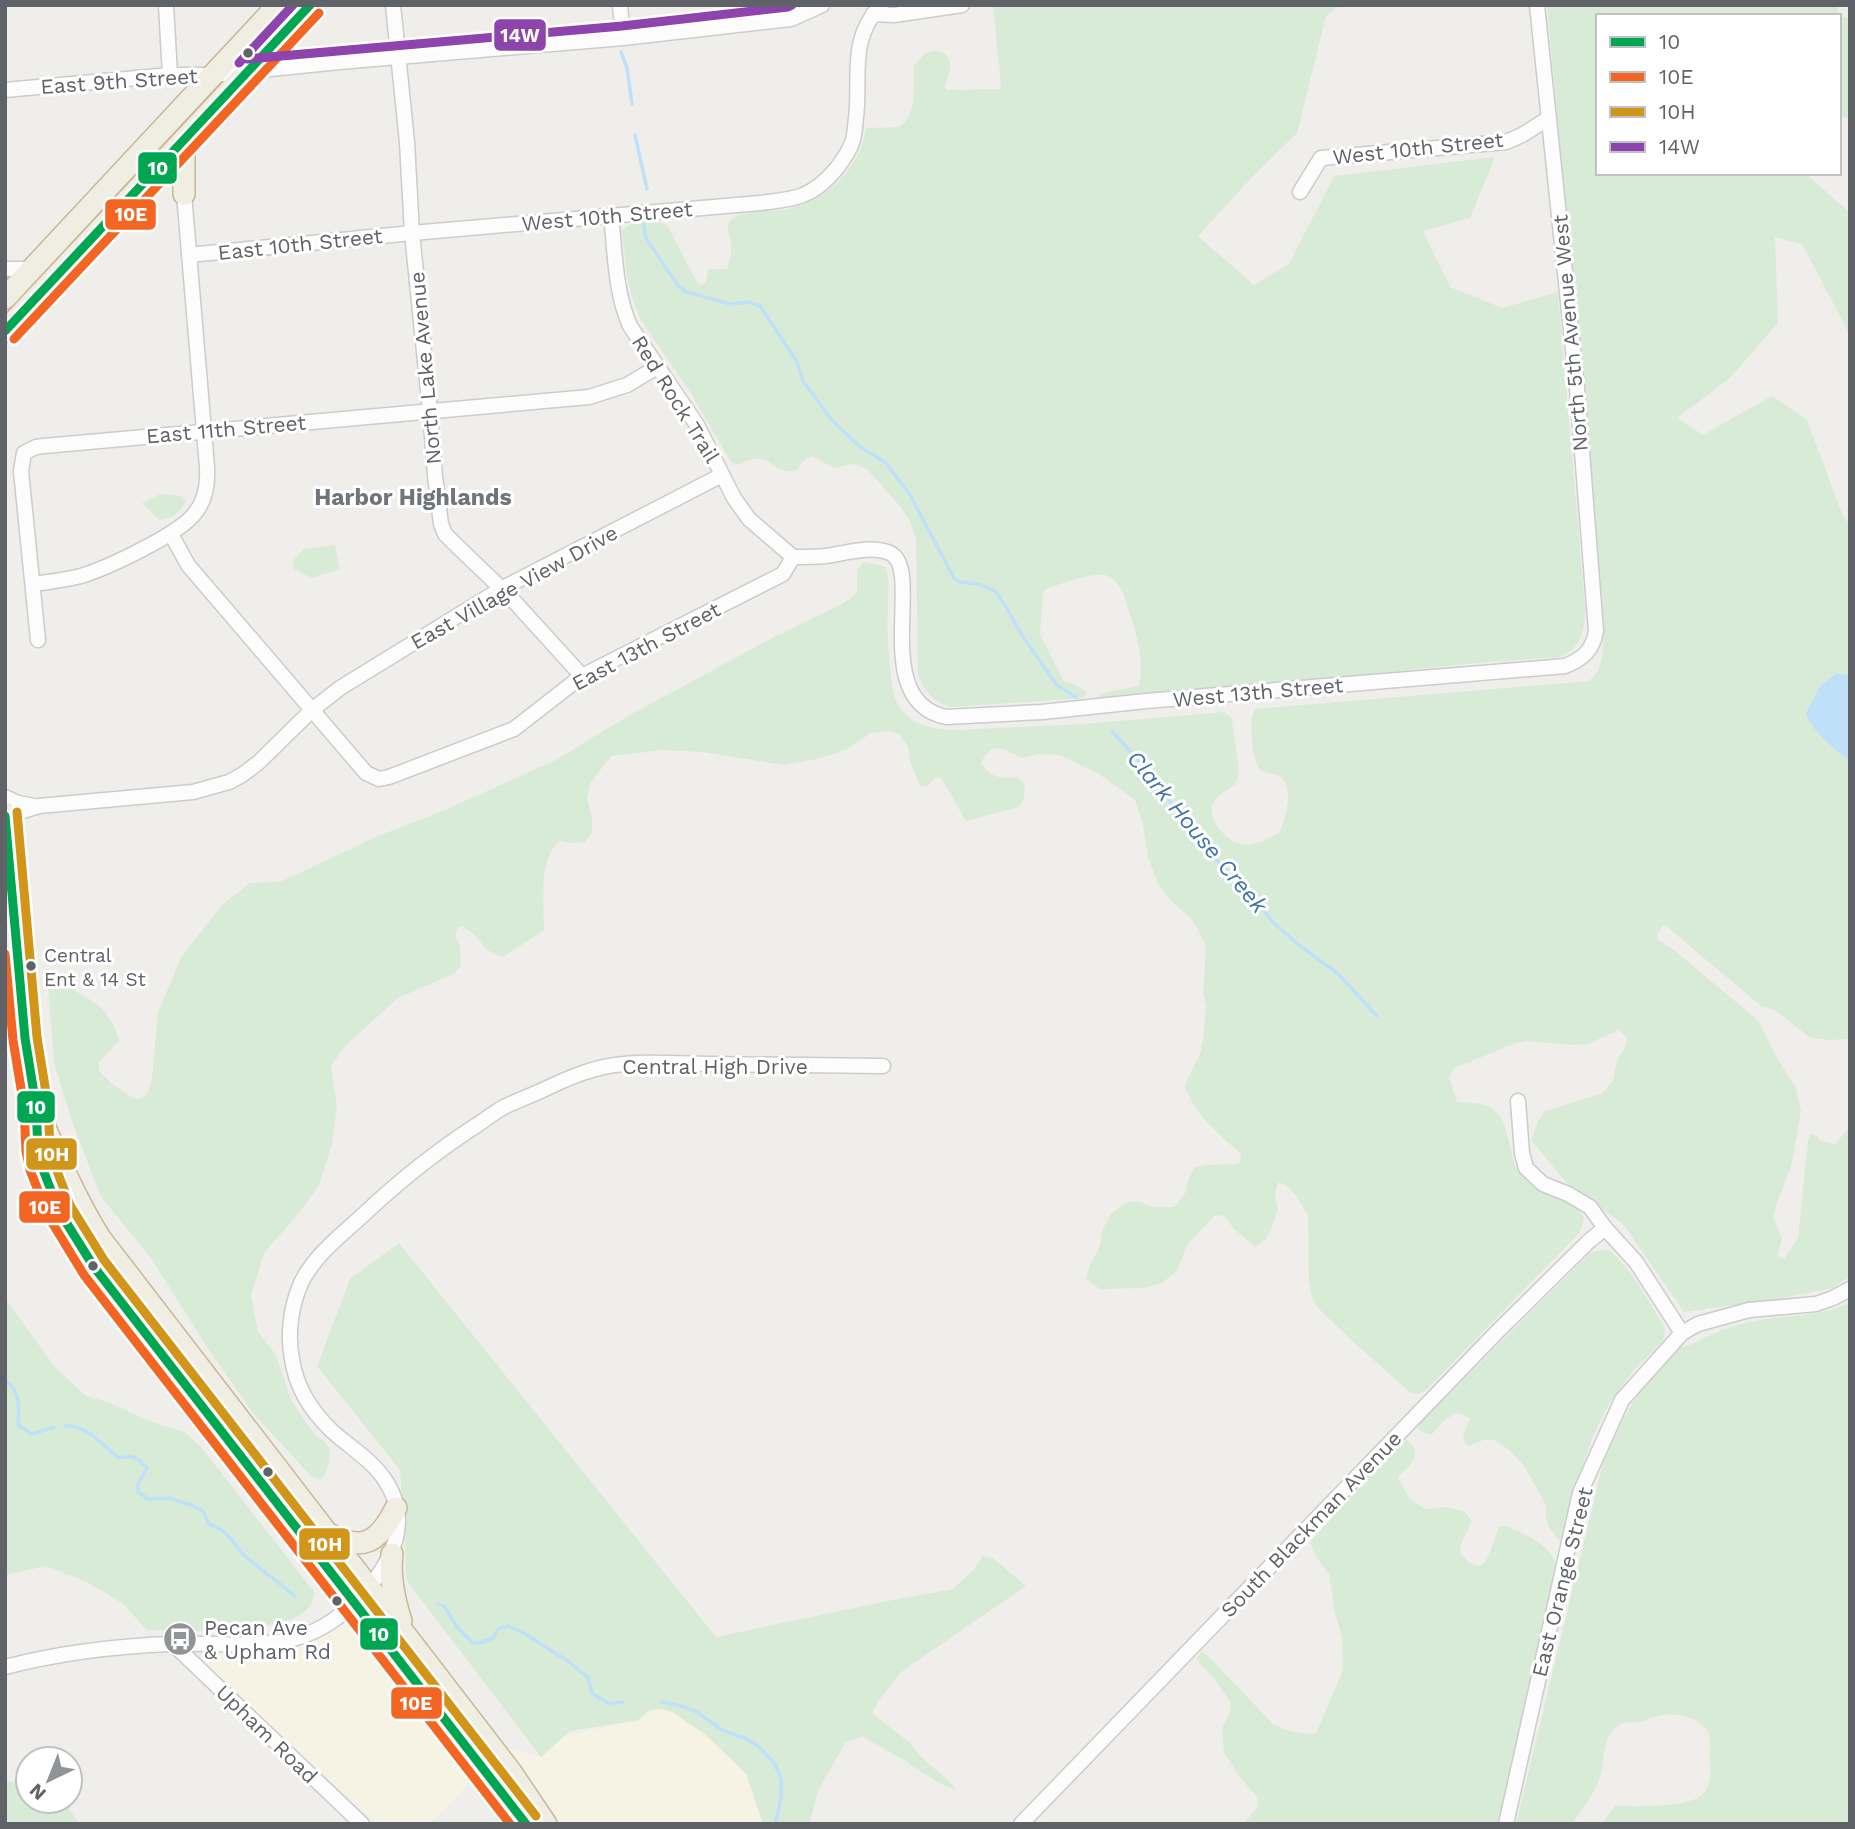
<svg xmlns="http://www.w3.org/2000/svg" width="1855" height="1829" viewBox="0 0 1855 1829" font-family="'Work Sans',sans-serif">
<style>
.commercial{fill:#f7f3e4}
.green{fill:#d8ebd6}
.water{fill:#bfe0f9}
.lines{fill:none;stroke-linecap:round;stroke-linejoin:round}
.stream{stroke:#bfe0f9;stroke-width:3.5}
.minor-casing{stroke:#cbcccc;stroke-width:17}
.highway-casing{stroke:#c8b996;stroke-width:24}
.minor{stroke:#fdfcfc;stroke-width:14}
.highway{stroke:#f0ede3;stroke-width:21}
.bus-1-casing{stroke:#fff;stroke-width:14}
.bus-2-casing{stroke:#fff;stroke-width:14}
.bus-3-casing{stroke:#fff;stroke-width:14}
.bus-4-casing{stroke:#fff;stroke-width:14}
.bus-1{stroke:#00a651;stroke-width:9}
.bus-2{stroke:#f26522;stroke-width:9}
.bus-3{stroke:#d1951a;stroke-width:9}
.bus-4{stroke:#8e44ad;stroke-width:9}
.bus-dot{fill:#5f6368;stroke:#fff;stroke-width:2.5}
.labels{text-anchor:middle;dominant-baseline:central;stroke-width:6;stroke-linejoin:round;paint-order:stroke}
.bus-label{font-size:19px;fill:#5f6368;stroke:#fff;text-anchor:start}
.street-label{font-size:21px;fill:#5f6368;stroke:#fff}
.poi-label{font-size:21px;fill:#5f6368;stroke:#fff;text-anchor:start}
.neighbourhood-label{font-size:23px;font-weight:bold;fill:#70757a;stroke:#fff}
.water-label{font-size:23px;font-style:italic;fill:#4174aa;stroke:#fff}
.line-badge{stroke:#fff;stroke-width:2.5}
.badge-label{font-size:19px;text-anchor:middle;font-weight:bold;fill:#fff}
</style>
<rect width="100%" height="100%" fill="#efeeea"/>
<polygon class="commercial" points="356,1619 445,1733 541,1757 564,1736 638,1720 675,1688 754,1766 767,1824 514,1824 476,1776 429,1824 377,1824 206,1666 200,1657 218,1655 270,1654 289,1649"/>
<g class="green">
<path d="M993 5H1340L1326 16 1297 133 1255 174 1198 236 1254 285 1289 264 1334 176 1495 157 1470 218 1423 231 1450 287 1502 308 1558 292 1585 607C1585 628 1582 650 1559 657L1477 663 1101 701 1098 699 1099 695 1104 693 1139 686C1146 654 1132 623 1123 592 1119 586 1115 579 1108 576 1094 571 1062 584 1048 588L1043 592 1040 634 1064 681 1076 685 1086 692 1084 698 950 707C933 701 924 692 918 674L916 539 910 521 899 505 867 469 854 464 835 468 811 456 803 461 796 471C768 475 773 446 738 465L731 462 692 395 641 320 634 304 627 277 622 231C630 220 655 219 667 225L697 282 702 285 706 282 708 271 711 269H727C730 260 732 251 731 242 730 235 725 227 730 221 740 209 772 212 787 209 826 202 861 167 866 128L899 127C918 116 913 84 914 65 918 62 922 55 927 53 935 48 949 52 950 63 951 70 947 80 945 86L947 90 999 89 1001 86Z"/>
<path d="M1547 5H1837L1839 15 1850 18V117L1839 118V16H1598V173H1805L1850 213V335L1802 244 1775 237 1778 323 1730 378 1677 418 1703 435 1772 396 1807 420 1843 516 1850 525V675L1837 673 1821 685 1809 723 1832 747 1850 761V1039L1829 1040 1811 1038 1776 1011 1760 1005 1666 926H1662L1657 935 1658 940 1674 950 1755 1018 1760 1024 1777 1058 1796 1088 1801 1111 1791 1167 1777 1202 1773 1217 1782 1238 1778 1256 1784 1259 1798 1238 1808 1140 1811 1134 1817 1136 1819 1140 1835 1144 1850 1127V1277L1832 1288 1772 1300 1684 1312 1623 1224 1570 1187 1531 1140 1539 1120 1545 1111 1601 1094 1613 1081 1617 1060 1625 1048 1627 1038 1618 1030 1588 1044 1571 1045 1528 1041 1516 1043 1454 1068 1449 1077 1457 1102C1466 1103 1476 1102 1485 1105 1510 1114 1507 1147 1516 1167 1518 1171 1522 1176 1526 1180 1541 1198 1574 1195 1584 1218L1580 1232 1426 1390 1419 1394 1410 1392 1360 1348 1322 1312 1313 1301 1309 1282 1308 1216 1297 1197 1286 1185 1278 1182 1275 1196 1278 1209 1272 1227 1266 1239 1255 1247 1233 1228 1224 1215 1214 1216 1187 1245 1177 1271 1163 1282 1146 1288 1100 1289 1086 1279 1090 1265 1100 1246 1103 1229 1111 1214 1126 1203 1139 1201 1152 1207H1174L1186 1192 1189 1177 1194 1168 1205 1165 1237 1164 1240 1162 1241 1154C1219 1134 1196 1116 1185 1087L1188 1078 1200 1055 1203 1040 1206 1008 1203 991 1206 947 1199 931 1190 917 1174 904 1158 884 1148 857 1143 825 1135 800 1099 774 1060 755 1038 754 1023 758 1002 749 993 748 985 755 981 763C992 778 1000 779 1018 777L1025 785 1024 799 1019 807 966 821 942 779 935 777 928 786H920L911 764 908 746 899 734 888 731 871 733 845 750 817 759 784 765 703 752 664 750 611 756 590 783 587 799 592 818V832L585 842 569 843 559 841C538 861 544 902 544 930L503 957 487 950 474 934 461 926 457 930 455 937 460 945 461 966 455 973 398 998 344 1047 331 1066 337 1106 332 1144 319 1185 303 1208 264 1253 251 1295 258 1332 276 1355 292 1402 315 1435 325 1442 330 1450 329 1464 324 1476 320 1480 311 1476 253 1413 207 1347 151 1258 102 1198 95 1182 70 1115 54 1062 47 974C60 973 66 982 75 990 81 996 89 998 95 1003 107 1012 116 1026 119 1041L99 1062V1071L111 1083 133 1098 138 1099 144 1097 148 1092 152 1078 158 1012 182 956 222 905 250 883 280 882 376 837 447 809 556 760 630 715 774 637 844 603 857 593V570L864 562 886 567C890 581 888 591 888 605 887 625 888 645 890 664 891 673 891 683 893 691 899 722 929 730 956 730L1084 724 1224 712 1232 718 1239 771 1236 784C1227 790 1214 796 1212 807 1209 824 1231 845 1247 845 1257 845 1270 837 1279 833 1285 819 1296 787 1279 776 1272 772 1264 775 1259 768 1252 759 1248 718 1255 709L1589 681C1604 670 1602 651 1604 634Z"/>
<path d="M161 494 182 496 186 502C179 512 172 520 159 520L142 503Z"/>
<polygon points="335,545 340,569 312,578 294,569 293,561 304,549"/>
<path d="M399 1243 716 1637 883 1602 953 1589 974 1569 983 1556 993 1558 1026 1586 901 1672 879 1700 872 1713 911 1744 921 1757 952 1784 957 1791C936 1783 920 1771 902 1759 889 1751 875 1744 862 1736L845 1743 818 1791 809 1824H763L746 1774 706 1735 672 1712 661 1709 650 1710 638 1720 570 1731 541 1757 407 1581 400 1470 317 1366 350 1279Z"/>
<path d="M1606 1249C1624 1257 1651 1305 1663 1324L1665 1331 1663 1341 1634 1370 1609 1404 1593 1436 1565 1519 1564 1538 1559 1540 1549 1528 1546 1518V1505L1523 1464 1508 1449 1494 1440H1483L1470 1446 1465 1443 1463 1436 1470 1418 1457 1413 1446 1419 1431 1435 1423 1433 1417 1428 1420 1423 1591 1252Z"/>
<path d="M5 1298 54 1366 86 1396 108 1402 149 1421 186 1433 201 1447 315 1593C313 1598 311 1605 308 1608 285 1636 183 1631 147 1630L122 1603 85 1581 46 1566 5 1575Z"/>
<path d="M1850 1303V1824H1602L1615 1806C1635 1806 1682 1808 1699 1797 1710 1790 1711 1775 1710 1763 1709 1754 1712 1739 1708 1732 1701 1719 1679 1713 1665 1715 1656 1715 1648 1720 1639 1722 1633 1723 1624 1721 1619 1725 1600 1737 1606 1765 1598 1783 1591 1798 1581 1811 1572 1824H1516L1603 1463C1616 1431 1644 1376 1670 1353 1675 1349 1683 1347 1690 1345 1718 1331 1734 1324 1766 1319 1796 1315 1821 1316 1850 1303Z"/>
<path d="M1406 1440C1425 1452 1410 1467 1398 1477L1409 1498 1425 1509 1445 1507 1464 1511 1471 1520C1469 1532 1460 1540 1460 1553 1489 1586 1489 1546 1500 1526H1506C1526 1535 1553 1545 1557 1568L1498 1824H1243L1257 1808 1258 1798 1239 1776 1224 1752 1222 1728 1229 1715 1231 1703 1213 1677 1200 1664 1197 1658 1201 1652 1206 1654 1273 1724 1290 1731 1309 1734 1316 1733 1343 1670 1342 1637 1335 1613 1329 1574 1317 1558 1310 1542 1400 1443Z"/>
<polygon points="28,1780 28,1801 64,1801 79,1824 5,1824 5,1782"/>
</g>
<path class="water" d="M1837 673 1850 675V761C1836 751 1809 729 1806 713L1821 685Z"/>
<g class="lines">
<g class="stream">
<polyline points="621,52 627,68 632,104"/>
<polyline points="635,135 647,189"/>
<polyline points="644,225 646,238 679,287 687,292 730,304 749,302 760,306 797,362 803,381 831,419 859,446 886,463 910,495 954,578 960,582 978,584 995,591 1005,605 1023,637 1057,685 1076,697"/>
<polyline points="1112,731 1150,774 1202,845 1254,899 1273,922 1299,945 1337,973 1377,1016"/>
<path d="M5 1381C21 1391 19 1408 18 1425L32 1434 54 1427"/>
<path d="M65 1426C86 1424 103 1446 119 1458 132 1455 138 1457 147 1468L138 1484V1492L148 1499 169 1498 191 1505 203 1511 209 1524C232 1532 231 1543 246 1557 262 1570 279 1583 295 1596"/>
<polyline points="438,1604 445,1607 456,1626 473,1643 480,1643 493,1638 498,1629 508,1626 522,1632 569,1662 588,1678 592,1693 609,1704 623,1702"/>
<polyline points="662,1702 681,1706 697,1712 722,1730 747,1739 759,1747 775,1764 781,1779 781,1798 775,1824"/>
</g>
<g class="minor-casing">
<g id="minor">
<polyline points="166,5 170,75"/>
<polyline points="393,5 407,142 412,233 430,411 435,476 441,524 445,534 453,542 511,598 582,676"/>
<polyline points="620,5 623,38"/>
<polyline points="873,14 894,15 962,5"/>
<polyline points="5,90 170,75 213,75 339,62 623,38 791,19 822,5"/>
<polyline points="1300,192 1321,158 1506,142 1522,135 1549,118"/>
<path d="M611 215C615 252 615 292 630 326L697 425 734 498 749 519 793 557"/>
<path d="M189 255 412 233 760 203C774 201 791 200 803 195 816 190 828 179 837 168 843 160 850 150 853 140 855 133 855 125 856 118 861 76 848 40 881 5"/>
<polyline points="5,269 33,269"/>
<polyline points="171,534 188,565 366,773 379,779 389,777 514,729 582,676 783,574 793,557"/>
<path d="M793 557C804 557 815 557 826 556 846 553 870 545 890 553 925 569 868 701 946 717L1042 712 1146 701 1565 666C1583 659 1593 650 1596 631L1577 388 1537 5"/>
<path d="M33 584C49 582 65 580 81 576 107 568 180 534 195 513 206 500 208 484 207 467L184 194"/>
<polyline points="38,640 21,471 24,453 36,447 44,446 589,397 627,385 657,367"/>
<polyline points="5,797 18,803 34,806"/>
<polyline points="6,816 39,806 193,792 229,782 242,775 259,762 312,710 340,688 501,589 722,475"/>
<polyline points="1518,1101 1522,1153 1526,1168 1543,1184 1568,1194 1590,1207 1605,1228 1636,1262 1682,1333"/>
<polyline points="173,1644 362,1824"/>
<path d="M5 1667C59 1653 116 1646 171 1644 244 1641 298 1659 355 1602 392 1566 417 1518 379 1472 366 1456 347 1445 332 1431 312 1412 296 1387 292 1359 287 1334 291 1306 301 1283 314 1256 340 1236 362 1216 398 1182 435 1152 477 1125 486 1119 496 1111 506 1106 519 1100 532 1095 545 1089 570 1077 596 1066 624 1064 650 1061 682 1064 708 1064 767 1065 825 1065 883 1066"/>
<polyline points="1021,1824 1498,1331 1588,1242 1605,1228"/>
<polyline points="1506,1824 1580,1493 1622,1400 1682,1333 1698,1324 1749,1310 1816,1304 1833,1298 1850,1289"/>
</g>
</g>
<g class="highway-casing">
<g id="highway">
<polyline points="184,140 184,194"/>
<polyline points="5,298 278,5"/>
<polyline points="5,331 310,5"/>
<polyline points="5,813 25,1038 29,1070 36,1106 38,1150 42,1167 59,1211 94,1267 526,1824"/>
<path d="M42 1121C60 1161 76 1200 100 1238L511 1772 546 1824"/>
<path d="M327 1533C363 1553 379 1542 396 1508"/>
<path d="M392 1554C389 1577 394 1599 401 1621"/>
</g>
</g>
<use href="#minor" class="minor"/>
<use href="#highway" class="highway"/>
<g class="bus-1-casing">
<g id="bus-1">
<polyline points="5,331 310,5"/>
<polyline points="5,816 25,1038 36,1106 38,1150 42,1167 59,1211 94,1267 526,1824"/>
</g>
</g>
<g class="bus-2-casing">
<g id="bus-2">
<polyline points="14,339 319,13"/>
<polyline points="5,954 13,1040 24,1107 26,1152 30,1170 48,1216 84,1275 510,1824"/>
</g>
</g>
<g class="bus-3-casing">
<polyline id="bus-3" points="17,812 37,1037 48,1105 50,1148 54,1163 70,1205 104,1260 536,1816"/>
</g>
<g class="bus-4-casing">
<g id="bus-4">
<polyline points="247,59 622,26 788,7 792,5"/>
<polyline points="239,63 293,5"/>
</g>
</g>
<use href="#bus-1" class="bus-1"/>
<use href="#bus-2" class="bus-2"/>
<use href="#bus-3" class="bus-3"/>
<use href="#bus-4" class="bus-4"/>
</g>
<defs>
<g id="bus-disc" transform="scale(1.75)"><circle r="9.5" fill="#919496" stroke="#fff"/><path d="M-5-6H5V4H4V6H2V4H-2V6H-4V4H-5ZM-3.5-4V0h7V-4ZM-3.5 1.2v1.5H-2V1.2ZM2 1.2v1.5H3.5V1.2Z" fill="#fff"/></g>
</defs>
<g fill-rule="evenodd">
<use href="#bus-disc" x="180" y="1639"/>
</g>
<g class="bus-dot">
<circle cx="248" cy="53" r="6"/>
<circle cx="31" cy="966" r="6"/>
<circle cx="93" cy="1266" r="6"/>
<circle cx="268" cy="1472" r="6"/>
<circle cx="337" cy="1601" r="6"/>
</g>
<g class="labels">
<g class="bus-label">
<text x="44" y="955">Central<tspan x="44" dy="24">Ent &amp; 14 St</tspan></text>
</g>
<g class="street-label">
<text transform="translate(119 81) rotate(-4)">East 9th Street</text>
<text transform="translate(1418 148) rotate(-6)">West 10th Street</text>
<text transform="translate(607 216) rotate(-5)">West 10th Street</text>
<text transform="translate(300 244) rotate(-6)">East 10th Street</text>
<text transform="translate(1570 333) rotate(-95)">North 5th Avenue West</text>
<text transform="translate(425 368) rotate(-95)">North Lake Avenue</text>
<text transform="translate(676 399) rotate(58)">Red Rock Trail</text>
<text transform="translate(226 429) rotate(-5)">East 11th Street</text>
<text transform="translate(514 587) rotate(-29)">East Village View Drive</text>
<text transform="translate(646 646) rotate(-28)">East 13th Street</text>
<text transform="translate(1258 692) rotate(-5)">West 13th Street</text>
<text x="715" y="1066">Central High Drive</text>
<text transform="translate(1311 1524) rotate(-46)">South Blackman Avenue</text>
<text transform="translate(1562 1582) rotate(-76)">East Orange Street</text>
<text transform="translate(267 1734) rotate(44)">Upham Road</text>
</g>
<g class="poi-label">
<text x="204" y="1627">Pecan Ave<tspan x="204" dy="24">&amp; Upham Rd</tspan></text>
</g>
<g class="neighbourhood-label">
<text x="413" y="497">Harbor Highlands</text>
</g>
<g class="water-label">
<text transform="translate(1197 832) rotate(50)">Clark House Creek</text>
</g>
</g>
<g class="line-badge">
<rect x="493" y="18" width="54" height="34" rx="7" fill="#8e44ad"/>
<rect x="137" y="151" width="41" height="34" rx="7" fill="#00a651"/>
<rect x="104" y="198" width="53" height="33" rx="7" fill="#f26522"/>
<rect x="16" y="1090" width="40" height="34" rx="7" fill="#00a651"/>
<rect x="25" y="1137" width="53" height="34" rx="7" fill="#d1951a"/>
<rect x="18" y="1190" width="53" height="34" rx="7" fill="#f26522"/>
<rect x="298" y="1527" width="53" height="34" rx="7" fill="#d1951a"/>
<rect x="359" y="1617" width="40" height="34" rx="7" fill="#00a651"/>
<rect x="390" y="1686" width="53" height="34" rx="7" fill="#f26522"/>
</g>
<g class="badge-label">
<text x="520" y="42">14W</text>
<text x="158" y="175">10</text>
<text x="131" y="221">10E</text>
<text x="36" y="1114">10</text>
<text x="52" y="1161">10H</text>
<text x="45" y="1214">10E</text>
<text x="325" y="1551">10H</text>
<text x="379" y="1641">10</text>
<text x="416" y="1710">10E</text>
</g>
<rect width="1855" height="1829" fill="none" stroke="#5f6368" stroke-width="14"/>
<rect x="1596" y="14" width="245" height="161" fill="#ffffff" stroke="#bfc1c3" stroke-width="2"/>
<rect x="1610" y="37" width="35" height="10" fill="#00a651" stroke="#bfc1c3" stroke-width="2"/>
<text x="1659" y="49" font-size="21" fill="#5f6368">10</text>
<rect x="1610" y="72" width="35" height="10" fill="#f26522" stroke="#bfc1c3" stroke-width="2"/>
<text x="1659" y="84" font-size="21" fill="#5f6368">10E</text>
<rect x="1610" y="107" width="35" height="10" fill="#d1951a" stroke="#bfc1c3" stroke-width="2"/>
<text x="1659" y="119" font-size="21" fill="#5f6368">10H</text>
<rect x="1610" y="142" width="35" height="10" fill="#8e44ad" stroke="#bfc1c3" stroke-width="2"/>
<text x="1659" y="154" font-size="21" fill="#5f6368">14W</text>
<g transform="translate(49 1780) rotate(223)"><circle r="33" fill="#ffffff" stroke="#bfc1c3" stroke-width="2"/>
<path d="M0-5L12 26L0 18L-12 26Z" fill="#919496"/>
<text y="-10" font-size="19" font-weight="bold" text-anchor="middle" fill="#5f6368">N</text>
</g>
</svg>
